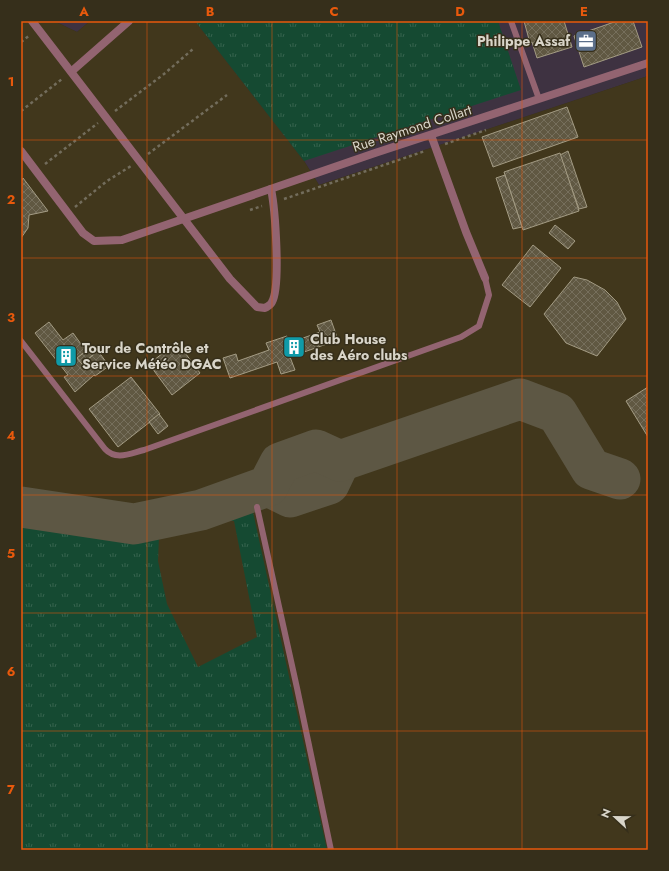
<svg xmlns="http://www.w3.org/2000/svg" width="669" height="871" viewBox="0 0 669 871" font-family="Jost,sans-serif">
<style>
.commercial{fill:#3e3241}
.built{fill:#41371c}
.grass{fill:url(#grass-tufts)}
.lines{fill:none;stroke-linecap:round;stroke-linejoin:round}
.taxiway{stroke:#5d5744;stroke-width:41}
.building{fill:url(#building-cross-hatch);stroke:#a39b83}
.path{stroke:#736d5c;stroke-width:2.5;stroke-dasharray:3 3;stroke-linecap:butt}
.service{stroke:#936471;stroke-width:6}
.minor{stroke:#936471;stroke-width:8}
.grid{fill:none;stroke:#e8590c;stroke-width:1;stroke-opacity:0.55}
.labels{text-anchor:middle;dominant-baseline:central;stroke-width:3;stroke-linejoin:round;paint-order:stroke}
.poi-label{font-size:14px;font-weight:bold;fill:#d9d5c9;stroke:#362f1b;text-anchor:start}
.street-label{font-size:14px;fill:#d9d5c9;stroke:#362f1b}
.neatline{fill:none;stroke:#e8590c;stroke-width:1.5}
.grid-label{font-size:13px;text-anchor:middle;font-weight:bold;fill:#e8590c}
</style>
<defs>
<pattern id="grass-tufts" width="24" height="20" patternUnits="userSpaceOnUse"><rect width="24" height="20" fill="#154a32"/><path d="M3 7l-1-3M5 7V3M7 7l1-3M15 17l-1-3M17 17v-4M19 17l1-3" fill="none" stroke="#36634e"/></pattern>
<pattern id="building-cross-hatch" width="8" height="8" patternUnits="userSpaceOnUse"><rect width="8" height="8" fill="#605842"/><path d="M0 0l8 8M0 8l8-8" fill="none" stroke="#766f5c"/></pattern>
</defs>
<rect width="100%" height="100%" fill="#362f1b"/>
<g class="commercial">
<polygon points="54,21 90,21 77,32"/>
<polygon points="195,21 648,21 648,76 319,185 304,161"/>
</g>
<polygon class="built" points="21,21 54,21 77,32 90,21 195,21 304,161 319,185 648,76 648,850 21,850"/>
<g class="grass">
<polygon points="195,21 498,21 521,90 304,161"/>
<polygon points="251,503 327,850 21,850 21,523 108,535 158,529 175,525 176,529 159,536 158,561 167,604 198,667 257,637 234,521 213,520 212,516"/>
</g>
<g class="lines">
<g class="taxiway">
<polyline points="268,486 290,497 329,484 340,461"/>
<polyline points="21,507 134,524 201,510 268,486 280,463 316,450 340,461 520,399 557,413 591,469 620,479"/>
</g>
</g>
<g class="building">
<polygon points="524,21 564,21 572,47 537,58 532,42 530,43"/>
<polygon points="617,21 633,21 642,47 584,67 574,36"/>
<polygon points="567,107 578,137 493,167 482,137"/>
<polygon points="568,151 587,207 579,209 560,155"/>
<polygon points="560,153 579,211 523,230 504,172"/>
<polygon points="505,175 522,227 513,229 496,178"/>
<polygon points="23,178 48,211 29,215 28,228 21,238 21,183"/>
<polygon points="555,225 575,241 568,249 549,233"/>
<polygon points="533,245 561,268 530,307 502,285"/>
<polygon points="574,277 587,280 605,290 617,302 626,319 597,356 566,343 544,314"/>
<polygon points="331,320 338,340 290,357 295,370 281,374 277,362 230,378 223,358 236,354 238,361 269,350 266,343 287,336 289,343 320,332 317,325"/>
<polygon points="49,322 63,340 73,333 86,351 77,358 82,364 98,351 109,366 95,376 94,375 75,392 64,377 68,375 35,333"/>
<polygon points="177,342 200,373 172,395 149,364"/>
<polygon points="90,348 94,354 82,364 77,358"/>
<polygon points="131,377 160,414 118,447 89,409"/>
<polygon points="648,387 648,437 626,401"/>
<polygon points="159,414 168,426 158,434 149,422"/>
</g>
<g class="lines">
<g class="path">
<polyline points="21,42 30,35"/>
<polyline points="21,111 62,79"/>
<polyline points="115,111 164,74 193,49"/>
<polyline points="445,144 486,130"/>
<polyline points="148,154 227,95"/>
<polyline points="45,164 98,123"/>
<polyline points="284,199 425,151"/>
<polyline points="75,207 107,181 131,166"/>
<polyline points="250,210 262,206"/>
</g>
<g class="service">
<polyline points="511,21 539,99"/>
<path d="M21 341 105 449C116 461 131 453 144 450L461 337 479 326 489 295 485 278"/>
<polyline points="257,507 297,688 331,850"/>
</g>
<g class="minor">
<path d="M32 21 230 279 257 307 265 308C268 306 271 305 272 302 281 286 275 208 271 189"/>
<polyline points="72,71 129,21"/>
<polyline points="431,135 466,232 485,278"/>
<polyline points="21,151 83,233 94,241 122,240 375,153 648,63"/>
</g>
</g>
<path class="grid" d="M147 21V850M272 21V850M397 21V850M522 21V850M21 140H648M21 258H648M21 376H648M21 495H648M21 613H648M21 731H648"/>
<defs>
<g id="office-square" transform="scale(1.15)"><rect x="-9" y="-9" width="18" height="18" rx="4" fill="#5c6f8a" stroke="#362f1b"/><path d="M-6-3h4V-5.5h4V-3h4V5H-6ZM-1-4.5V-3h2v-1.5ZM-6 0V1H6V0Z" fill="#fff"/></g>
<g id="building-square" transform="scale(1.15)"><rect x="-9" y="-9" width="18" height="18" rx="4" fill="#0f9aa8" stroke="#362f1b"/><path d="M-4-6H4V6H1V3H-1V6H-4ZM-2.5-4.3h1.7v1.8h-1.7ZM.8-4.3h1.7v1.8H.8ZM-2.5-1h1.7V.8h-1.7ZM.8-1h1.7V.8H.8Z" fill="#fff"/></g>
</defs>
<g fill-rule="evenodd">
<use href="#office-square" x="586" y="41"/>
<use href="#building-square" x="294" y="347"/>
<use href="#building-square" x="66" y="356"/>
</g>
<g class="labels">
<g class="poi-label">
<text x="570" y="41" text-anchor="end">Philippe Assaf</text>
<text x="310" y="339">Club House<tspan x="310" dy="16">des Aéro clubs</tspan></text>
<text x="82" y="348">Tour de Contrôle et<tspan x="82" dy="16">Service Météo DGAC</tspan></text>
</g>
<g class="street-label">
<text transform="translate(412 128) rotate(-18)">Rue Raymond Collart</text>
</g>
</g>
<rect width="669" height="871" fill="none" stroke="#362f1b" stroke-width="44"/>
<g transform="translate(615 817) rotate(292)" stroke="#362f1b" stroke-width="3" paint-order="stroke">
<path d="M0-3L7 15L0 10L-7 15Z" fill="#d9d5c9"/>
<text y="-6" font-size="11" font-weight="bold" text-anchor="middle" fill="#d9d5c9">N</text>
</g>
<rect x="22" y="22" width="625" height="827" class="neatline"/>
<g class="grid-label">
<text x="84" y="16">A</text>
<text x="210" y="16">B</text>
<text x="334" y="16">C</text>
<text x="460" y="16">D</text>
<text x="584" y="16">E</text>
<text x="11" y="86">1</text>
<text x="11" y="204">2</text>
<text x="11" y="322">3</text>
<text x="11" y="440">4</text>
<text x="11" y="558">5</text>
<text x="11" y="676">6</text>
<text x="11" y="794">7</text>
</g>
</svg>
